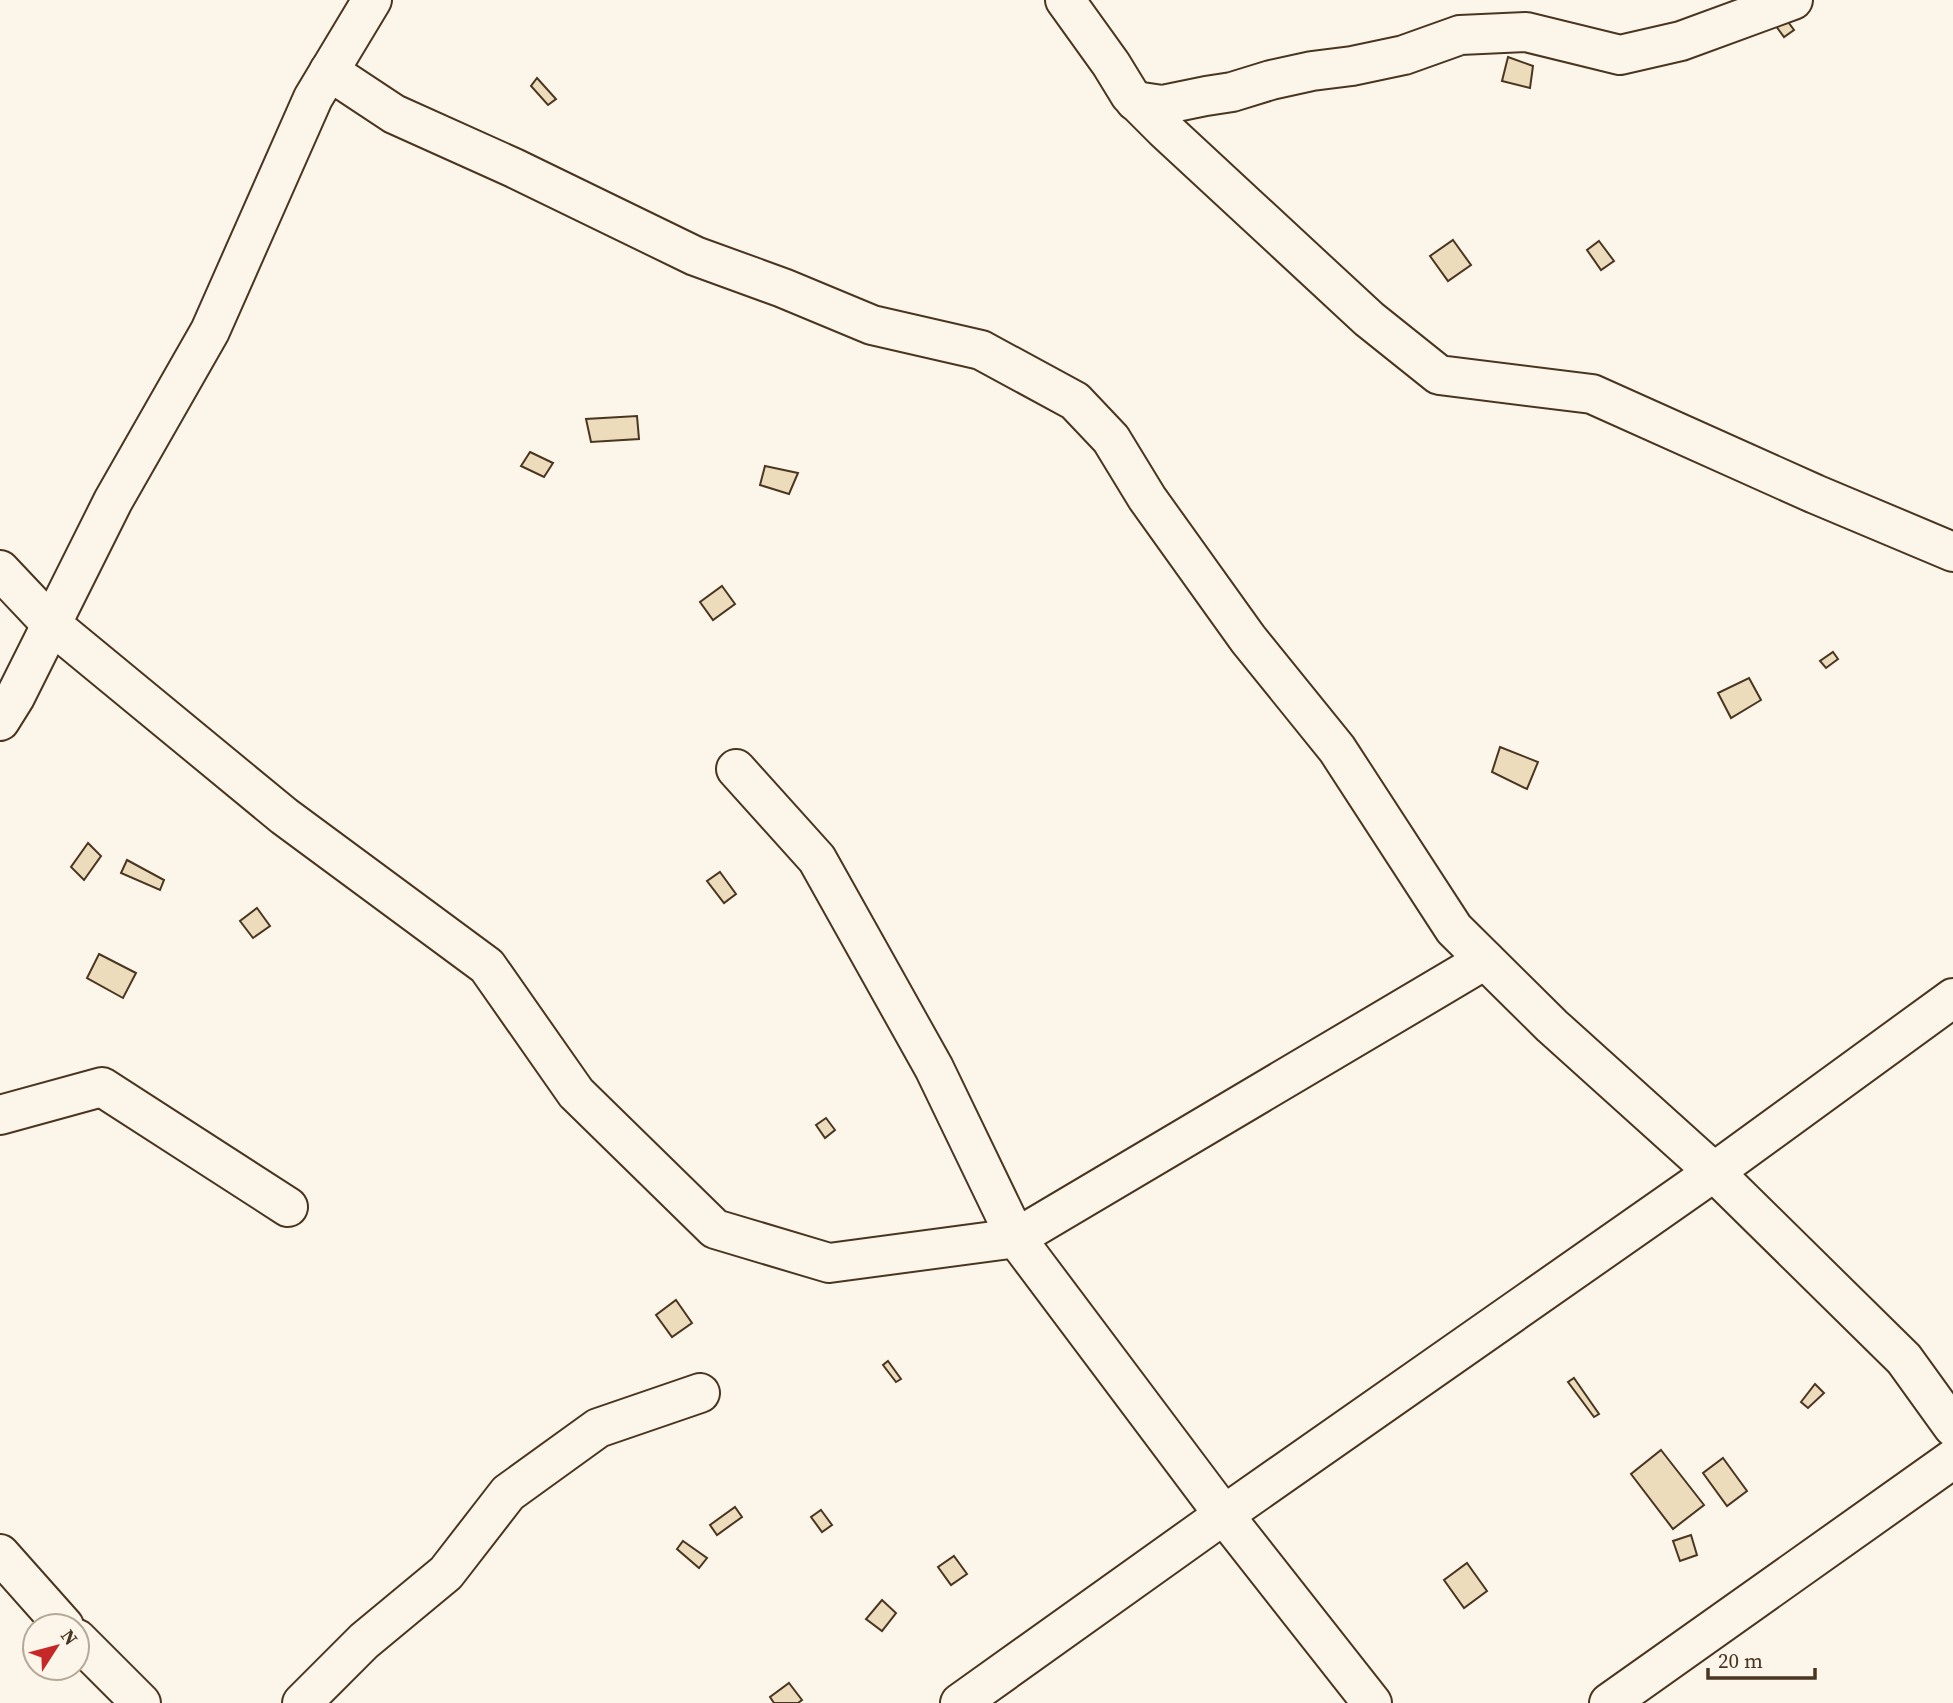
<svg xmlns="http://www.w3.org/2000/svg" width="1953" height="1703" viewBox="0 0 1953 1703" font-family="'Source Serif 4',serif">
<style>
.building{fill:#ecdcbc;stroke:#4a3520;stroke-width:2}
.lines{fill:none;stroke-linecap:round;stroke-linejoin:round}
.minor-casing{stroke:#4a3520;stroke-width:42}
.minor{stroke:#fbf6e9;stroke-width:38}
</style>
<rect width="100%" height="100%" fill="#fbf6e9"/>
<g class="building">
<polygon points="1783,15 1794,30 1784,37 1773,22"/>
<polygon points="1508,57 1533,66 1530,88 1502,81"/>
<polygon points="537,78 556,99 548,105 531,86"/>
<polygon points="1453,240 1471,265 1448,281 1430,256"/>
<polygon points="1599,241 1614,261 1601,270 1587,250"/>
<polygon points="637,416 639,439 591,442 586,419"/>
<polygon points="530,452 553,463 544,477 521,466"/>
<polygon points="765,466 798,473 789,494 760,485"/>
<polygon points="722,586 735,604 713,620 700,602"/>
<polygon points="1833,652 1838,659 1826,668 1820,661"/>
<polygon points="1749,678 1761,700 1731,718 1718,693"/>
<polygon points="1500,747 1538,762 1527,789 1492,772"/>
<polygon points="88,843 101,856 84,880 71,867"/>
<polygon points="127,860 164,880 160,890 121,873"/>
<polygon points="720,872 736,894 724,903 707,881"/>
<polygon points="257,908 270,926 253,938 240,921"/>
<polygon points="99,954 136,973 123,998 87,978"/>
<polygon points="826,1118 835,1130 825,1138 816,1125"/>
<polygon points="676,1300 692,1323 672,1337 656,1315"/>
<polygon points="888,1361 901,1379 896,1382 883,1365"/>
<polygon points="1574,1378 1599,1414 1594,1417 1568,1382"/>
<polygon points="1815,1384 1824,1393 1808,1408 1801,1402"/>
<polygon points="1661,1450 1704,1505 1673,1529 1631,1474"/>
<polygon points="1723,1458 1747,1491 1727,1506 1703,1473"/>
<polygon points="735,1507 742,1517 717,1535 710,1525"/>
<polygon points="821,1510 832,1525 822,1532 811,1517"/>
<polygon points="1691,1535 1697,1555 1680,1561 1673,1541"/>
<polygon points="683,1541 707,1558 699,1568 677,1549"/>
<polygon points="954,1556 967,1574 951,1585 938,1567"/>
<polygon points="1467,1563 1487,1591 1464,1608 1444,1580"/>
<polygon points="882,1600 896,1613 882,1631 866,1619"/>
<polygon points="789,1683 802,1700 798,1703 774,1703 770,1697"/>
</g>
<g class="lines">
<g class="minor-casing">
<g id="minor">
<polyline points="1065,0 1111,64 1130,95 1164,129 1369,319 1439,375 1592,394 1815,494 1953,552"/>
<polyline points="329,71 394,114 514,168 695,256 783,288 872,325 981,350 1075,401 1111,439 1147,498 1248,639 1337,749 1454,929 1552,1026 1714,1172 1904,1359 1953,1427"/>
<polyline points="1135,101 1162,105 1206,96 1232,92 1271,80 1312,71 1352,66 1404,55 1460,35 1526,32 1620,55 1681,41 1793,0"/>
<polyline points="0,570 51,624 284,816 487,966 576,1093 715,1229 829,1263 1016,1238 1485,960"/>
<polyline points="0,721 15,697 113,501 210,331 313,98 372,0"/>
<polyline points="736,769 817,859 934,1068 1016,1238 1224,1515 1372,1703"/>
<polyline points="0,1115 102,1087 288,1207"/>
<polyline points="0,1554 64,1626"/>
<polyline points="77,1639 141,1703"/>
<polyline points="302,1703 364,1641 446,1573 508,1493 598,1428 700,1393"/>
<polyline points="960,1703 1208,1526 1714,1172 1953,998"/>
<polyline points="1609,1703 1953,1459"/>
</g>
</g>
<use href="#minor" class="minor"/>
</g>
<g transform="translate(56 1647) rotate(54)"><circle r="33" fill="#fbf6e9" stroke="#b4a999" stroke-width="2"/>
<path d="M0-5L12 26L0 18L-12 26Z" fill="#c62828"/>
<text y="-10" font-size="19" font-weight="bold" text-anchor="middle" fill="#4a3520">N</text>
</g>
<path d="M1708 1668v10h107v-10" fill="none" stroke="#4a3520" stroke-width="3.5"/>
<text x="1718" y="1668" font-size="21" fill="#4a3520" stroke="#fbf6e9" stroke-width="5" paint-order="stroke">20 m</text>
</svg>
